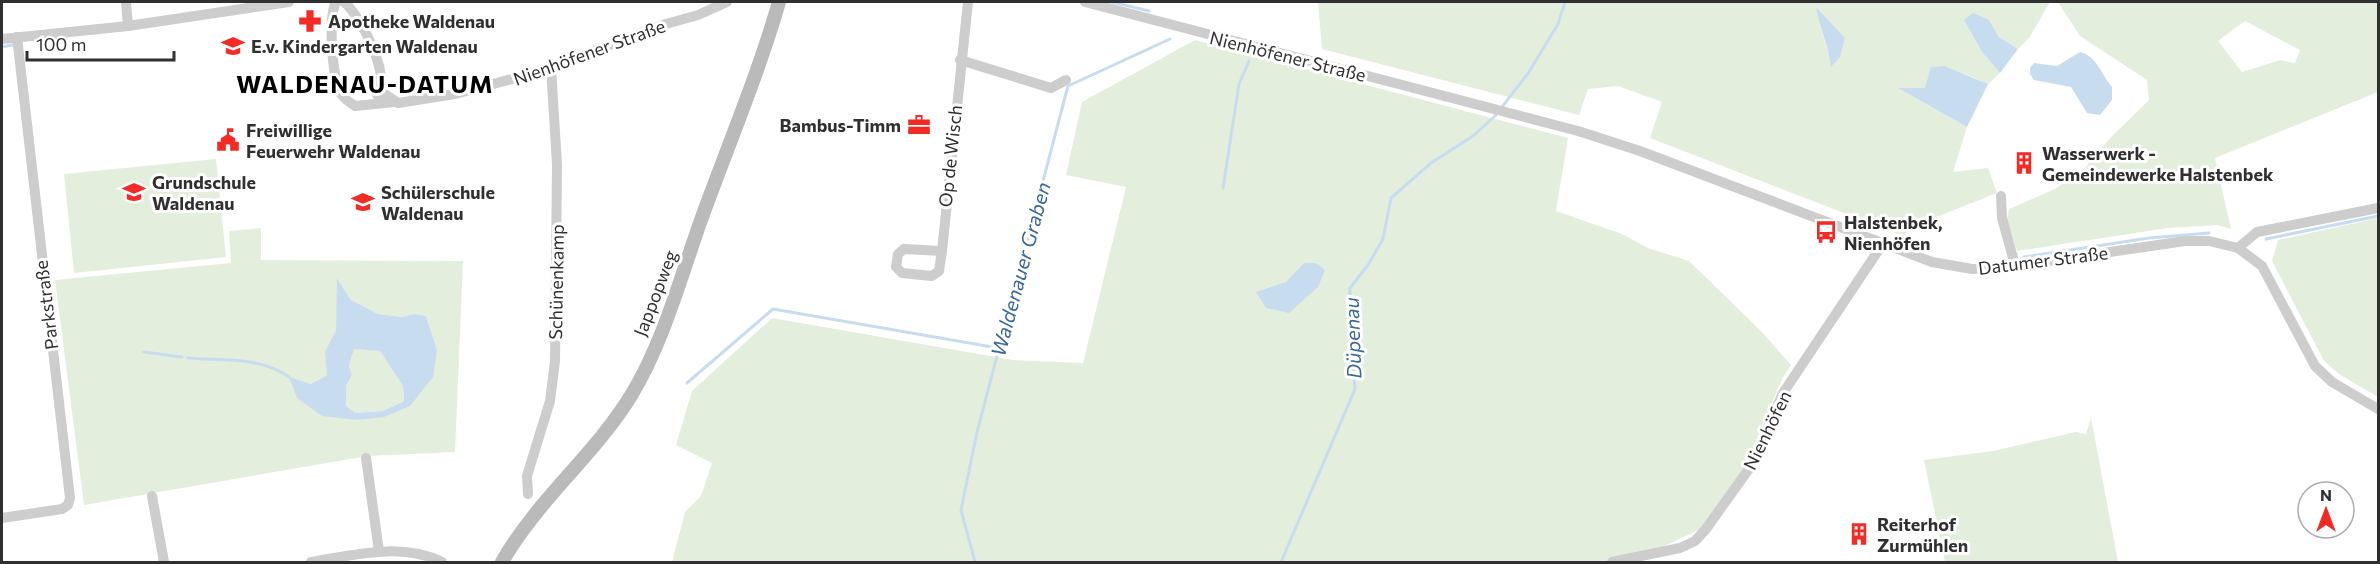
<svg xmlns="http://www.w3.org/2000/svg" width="2380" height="564" viewBox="0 0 2380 564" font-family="Commissioner,sans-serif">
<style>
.green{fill:#e4eedd;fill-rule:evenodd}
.water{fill:#c8dcef;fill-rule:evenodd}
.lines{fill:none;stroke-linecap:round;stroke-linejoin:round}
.stream{stroke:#c8dcef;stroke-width:3}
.street{stroke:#cdcdcd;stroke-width:10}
.secondary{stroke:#bababa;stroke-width:14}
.labels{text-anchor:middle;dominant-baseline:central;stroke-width:6;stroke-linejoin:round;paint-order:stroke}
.poi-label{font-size:18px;font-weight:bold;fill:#303030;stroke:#fff;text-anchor:start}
.street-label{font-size:18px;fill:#303030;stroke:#fff}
.water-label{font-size:20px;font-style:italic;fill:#36699a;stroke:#fff}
.district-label{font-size:24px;font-weight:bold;letter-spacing:1.5px;fill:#000;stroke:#fff}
</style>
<rect width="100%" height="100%" fill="#fff"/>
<g class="green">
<path d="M1318 2H2050L2029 38 2018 49 1999 37 1989 20H1964L1982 52 2000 73 1988 84 1965 74 1925 88 1900 89 1967 127 1953 172 1988 168 1997 193 1916 225 1903 236 1650 138 1662 102 1618 86 1588 89 1579 115 1322 49ZM1817 7 1840 57 1832 66C1828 46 1818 28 1817 7Z"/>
<path d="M2058 2H2378V92L2215 158 2231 229 2217 225 2168 228 2017 251 2007 220 2009 209 2055 189 2083 170 2111 137 2149 100 2147 80 2080 36ZM2245 21 2300 50 2295 63 2280 60 2242 72 2218 41Z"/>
<polygon points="1195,40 1568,138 1556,211 1622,234 1648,248 1689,261 1761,331 1791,365 1782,379 1746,464 1707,526 1631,562 672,562 685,512 701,496 712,463 676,445 692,391 772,318 1013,360 1083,363 1126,187 1066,175 1082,102"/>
<polygon points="216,159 226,257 74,273 64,174"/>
<polygon points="2378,218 2378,397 2339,374 2324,361 2272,261 2278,240"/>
<path d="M261 228V260L463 261 455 452 367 456 84 505 55 280 231 263 229 231ZM338 279 351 300 378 314 402 317 414 314 426 316 437 350 410 406 357 420 290 378 311 384 327 375 326 352 336 330Z"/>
<polygon points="354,348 380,351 403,386 404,401 383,411 355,413 346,406 346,386 352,375 349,366"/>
<polygon points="2091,418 2118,562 1945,562 1924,460 1993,451 2076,432 2086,434"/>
</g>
<g class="water">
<path d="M1816 7 1845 38 1840 57 1831 67C1829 46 1819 28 1816 7Z"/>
<polygon points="1973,13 1989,20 1999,37 2018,49 2000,73 1982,52 1964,20"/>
<path d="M2080 52C2098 57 2100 73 2112 87V100L2100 115 2087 113 2071 87 2034 80 2030 74V68L2034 63 2057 66Z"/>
<polygon points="1944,66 1988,84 1967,127 1898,88 1925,88 1931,67"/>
<polygon points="1304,263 1316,263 1325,270 1318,287 1289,313 1266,308 1256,292 1286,282"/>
<path d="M337 278 351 300 378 314 402 317 414 314 426 316 437 350 433 377 410 406 384 417 357 420 322 416 297 398 289 377 311 384 327 375 325 352 336 330ZM354 349 380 351 403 386 404 401 383 411 355 413 346 406V386L352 375 349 366Z"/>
</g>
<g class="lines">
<g class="stream">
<polyline points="1112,2 1149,11"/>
<polyline points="2,47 12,45"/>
<polyline points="1223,188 1239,84 1249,61"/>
<polyline points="2266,239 2378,216"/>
<polyline points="2024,257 2149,238 2209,233"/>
<polyline points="144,352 182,357"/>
<path d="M188 358C223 361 259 356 289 377"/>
<polyline points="687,383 773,309 998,348"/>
<polyline points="975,562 961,510 977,432 1068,86 1170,39"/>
<polyline points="1281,562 1355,389 1349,329 1350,288 1368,265 1383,239 1391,198 1431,163 1473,136 1495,116 1529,72 1558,24 1565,2"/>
</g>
<g class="street">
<polyline points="126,2 128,26"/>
<path d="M336 2C328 16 332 80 341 94 345 99 350 103 355 106L395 102"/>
<path d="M344 2C361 16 392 77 377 95"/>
<polyline points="1085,2 1578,131 1640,151 1932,262 1972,269 2001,268 2185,241 2209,241 2238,248 2262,266 2315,366 2332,382 2378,409"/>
<polyline points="2,39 128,26 289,2"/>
<polyline points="960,60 1051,88 1066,80"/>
<polyline points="380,91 398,103 455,94 531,74 666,24 698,15 727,2"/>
<polyline points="2001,196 2002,218 2015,265"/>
<polyline points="2238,248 2257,232 2378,208"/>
<polygon points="904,249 942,251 939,271 932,276 902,273 896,267 898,254"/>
<polyline points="942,251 968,2"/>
<polyline points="366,458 379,551"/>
<polyline points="528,494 527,476 550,401 555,361 557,165 551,67"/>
<polyline points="152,496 164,562"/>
<polyline points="2,518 62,509 68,505 70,498 17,37"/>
<path d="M311 562C354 555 401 542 442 562"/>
<polyline points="1612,562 1680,548 1695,541 1706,529 1751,466 1783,393 1882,245"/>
</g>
<path class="secondary" d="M502 562C537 500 595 455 632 394 663 343 681 276 701 220 727 148 758 75 779 2"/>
</g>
<defs>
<g id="pharmacy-bare" transform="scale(1.8)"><path d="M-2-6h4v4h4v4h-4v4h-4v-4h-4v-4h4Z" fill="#f42a25" stroke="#fff" stroke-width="2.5" paint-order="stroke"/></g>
<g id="school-bare" transform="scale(1.8)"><path d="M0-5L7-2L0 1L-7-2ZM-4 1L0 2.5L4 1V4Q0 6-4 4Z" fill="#f42a25" stroke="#fff" stroke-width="2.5" paint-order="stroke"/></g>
<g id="office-bare" transform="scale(1.8)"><path d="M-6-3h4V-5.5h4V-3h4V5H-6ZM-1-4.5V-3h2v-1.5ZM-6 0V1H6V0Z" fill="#f42a25" stroke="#fff" stroke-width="2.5" paint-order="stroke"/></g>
<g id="civic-bare" transform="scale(1.8)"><path d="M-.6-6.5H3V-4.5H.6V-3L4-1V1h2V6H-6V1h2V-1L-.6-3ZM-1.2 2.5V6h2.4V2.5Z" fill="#f42a25" stroke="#fff" stroke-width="2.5" paint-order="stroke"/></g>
<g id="building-bare" transform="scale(1.8)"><path d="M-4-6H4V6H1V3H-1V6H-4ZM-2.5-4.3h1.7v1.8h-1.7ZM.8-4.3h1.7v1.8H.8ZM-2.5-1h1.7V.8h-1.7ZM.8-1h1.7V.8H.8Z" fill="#f42a25" stroke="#fff" stroke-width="2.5" paint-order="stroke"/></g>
<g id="bus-bare" transform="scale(1.8)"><path d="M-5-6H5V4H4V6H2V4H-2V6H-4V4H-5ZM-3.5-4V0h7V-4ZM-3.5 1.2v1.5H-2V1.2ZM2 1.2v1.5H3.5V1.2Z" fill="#f42a25" stroke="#fff" stroke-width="2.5" paint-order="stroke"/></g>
</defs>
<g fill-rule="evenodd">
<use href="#pharmacy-bare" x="310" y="21"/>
<use href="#school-bare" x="233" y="46"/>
<use href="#office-bare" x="919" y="125"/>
<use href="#civic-bare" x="228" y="140"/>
<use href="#building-bare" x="2024" y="163"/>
<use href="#school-bare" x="134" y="192"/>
<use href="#school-bare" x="363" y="202"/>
<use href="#bus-bare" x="1826" y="232"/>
<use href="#building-bare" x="1859" y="534"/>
</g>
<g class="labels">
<g class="poi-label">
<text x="328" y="21">Apotheke Waldenau</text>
<text x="251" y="46">E.v. Kindergarten Waldenau</text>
<text x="901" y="125" text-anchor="end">Bambus-Timm</text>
<text x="246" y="130">Freiwillige<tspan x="246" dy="21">Feuerwehr Waldenau</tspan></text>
<text x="2042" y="153">Wasserwerk -<tspan x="2042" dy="21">Gemeindewerke Halstenbek</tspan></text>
<text x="152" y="182">Grundschule<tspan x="152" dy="21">Waldenau</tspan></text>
<text x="381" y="192">Schülerschule<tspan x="381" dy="21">Waldenau</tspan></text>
<text x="1844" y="222">Halstenbek,<tspan x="1844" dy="21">Nienhöfen</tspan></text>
<text x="1877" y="524">Reiterhof<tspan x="1877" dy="21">Zurmühlen</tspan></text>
</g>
<g class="street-label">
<text transform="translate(589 52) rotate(-20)">Nienhöfener Straße</text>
<text transform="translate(1288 56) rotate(14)">Nienhöfener Straße</text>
<text transform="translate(950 156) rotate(-84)">Op de Wisch</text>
<text transform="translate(2043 260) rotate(-7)">Datumer Straße</text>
<text transform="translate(556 282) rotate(-89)">Schünenkamp</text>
<text transform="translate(655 293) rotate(-69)">Jappopweg</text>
<text transform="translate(46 305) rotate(-97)">Parkstraße</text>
<text transform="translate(1767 430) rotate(-64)">Nienhöfen</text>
</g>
<g class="water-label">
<text transform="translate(1020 269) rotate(-75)">Waldenauer Graben</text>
<text transform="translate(1352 338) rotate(-92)">Düpenau</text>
</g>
<g class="district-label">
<text x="365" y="83">WALDENAU-DATUM</text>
</g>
</g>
<rect width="2380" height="564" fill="none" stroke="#303030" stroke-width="6"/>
<g transform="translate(2326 510)"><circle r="28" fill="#ffffff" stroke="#acacac" stroke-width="1.5"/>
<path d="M0-4.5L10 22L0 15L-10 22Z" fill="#f42a25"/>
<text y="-9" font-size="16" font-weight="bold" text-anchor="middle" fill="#303030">N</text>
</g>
<path d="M27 51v9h147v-9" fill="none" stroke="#303030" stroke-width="3"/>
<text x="36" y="51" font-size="18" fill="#303030" stroke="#ffffff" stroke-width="4.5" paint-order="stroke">100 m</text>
</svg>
